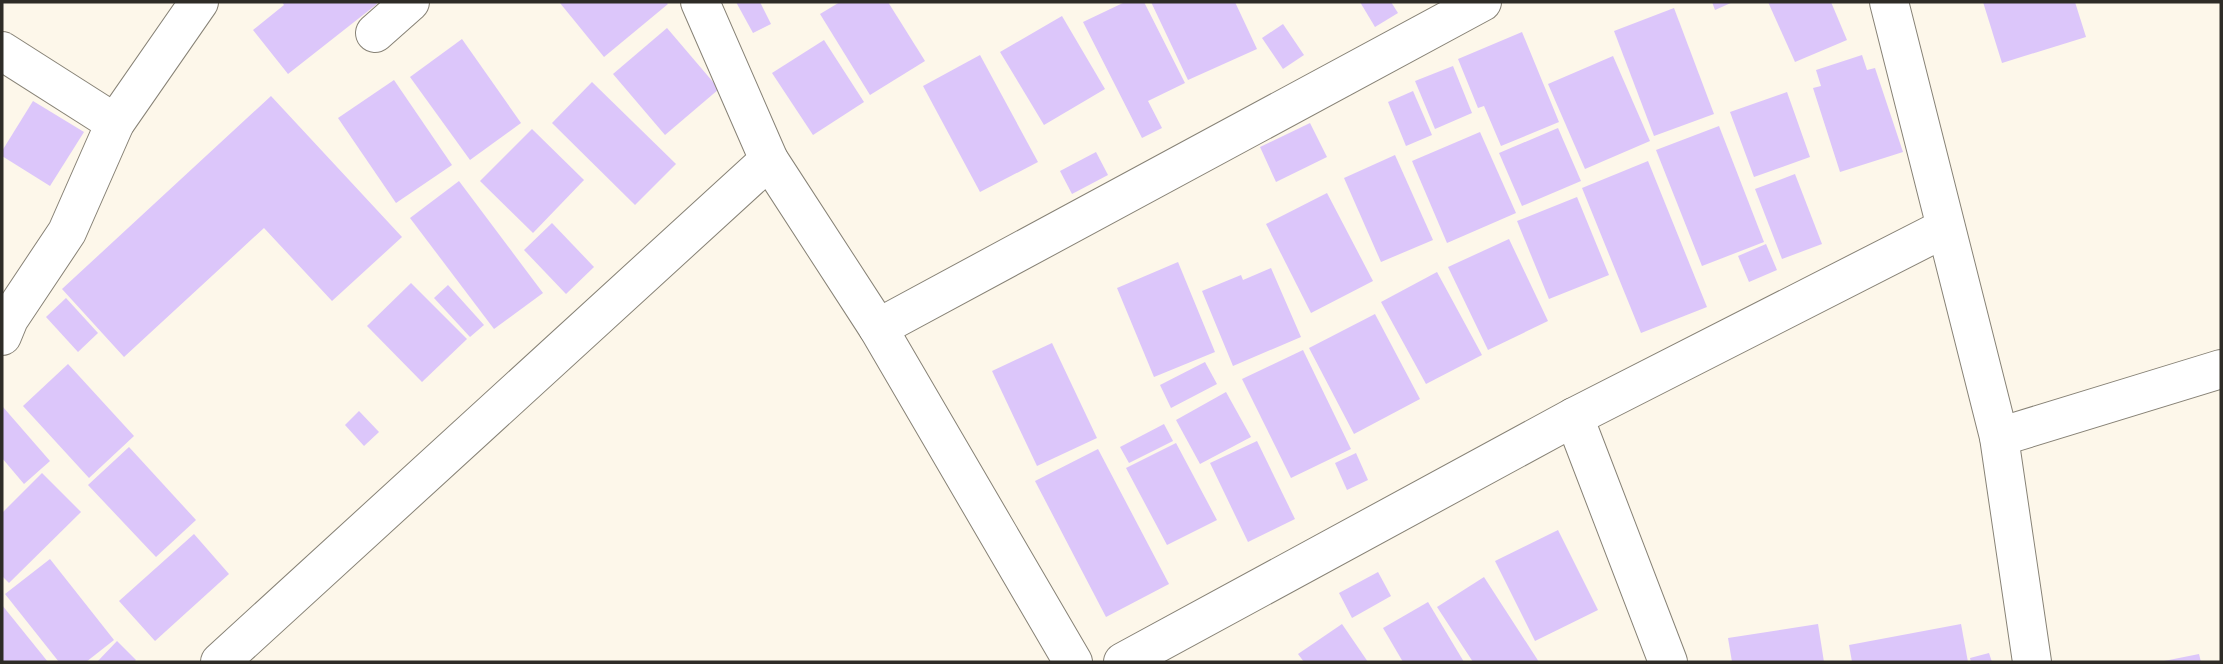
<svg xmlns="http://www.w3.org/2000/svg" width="2223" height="664" viewBox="0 0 2223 664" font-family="'Varela Round',sans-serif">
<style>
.building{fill:#dcc6fa}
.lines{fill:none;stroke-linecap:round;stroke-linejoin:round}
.minor-casing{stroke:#878276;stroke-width:40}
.minor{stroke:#fff;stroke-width:38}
</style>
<rect width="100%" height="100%" fill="#fdf7ea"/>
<g class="building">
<polygon points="282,2 376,2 377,4 288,74 253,30 284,5"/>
<polygon points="562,2 666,2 668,4 604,57 560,3"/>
<polygon points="736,2 760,2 771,24 753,33"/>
<polygon points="840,2 888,2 925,61 870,95 820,14"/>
<polygon points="1125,2 1144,2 1185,83 1148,101 1162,128 1142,138 1083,22"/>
<polygon points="1151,2 1235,2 1257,49 1188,80"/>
<polygon points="1360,2 1391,2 1398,13 1375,27"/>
<polygon points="1712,2 1733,2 1715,10"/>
<polygon points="1768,2 1831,2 1847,40 1795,62"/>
<polygon points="1983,2 2075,2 2086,37 2002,63"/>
<polygon points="1674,8 1714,114 1654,136 1614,31"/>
<polygon points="1062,16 1105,89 1044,125 1000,52"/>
<polygon points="1283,24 1304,55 1283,69 1262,38"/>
<polygon points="667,28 719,89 665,135 613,74"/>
<polygon points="1522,32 1559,122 1501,146 1484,106 1478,108 1458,59"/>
<polygon points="462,39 521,123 470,160 410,77"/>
<polygon points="824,40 864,102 813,135 772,73"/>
<polygon points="980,55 1038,162 980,192 923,86"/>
<polygon points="1862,55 1867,70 1875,68 1903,152 1840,172 1813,88 1821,86 1816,70"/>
<polygon points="1613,56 1650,141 1585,169 1548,84"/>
<polygon points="1453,66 1472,113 1435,129 1415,81"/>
<polygon points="394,80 452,165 396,203 338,118"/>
<polygon points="592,82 676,164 635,205 552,123"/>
<polygon points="1413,91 1432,135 1406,146 1388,102"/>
<polygon points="1787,92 1810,157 1754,177 1730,112"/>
<polygon points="271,96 402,237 332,301 264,228 124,357 62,289"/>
<polygon points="33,101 84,132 50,186 2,156 2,151"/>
<polygon points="1310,123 1327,157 1276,182 1260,147"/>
<polygon points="1719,126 1764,242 1702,266 1656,150"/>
<polygon points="1558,128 1581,181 1522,206 1499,153"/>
<polygon points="532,129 584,180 533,233 480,181"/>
<polygon points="1480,132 1516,213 1447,243 1412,161"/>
<polygon points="1096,152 1108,175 1072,194 1060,171"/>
<polygon points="1395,155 1433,240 1381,262 1344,178"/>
<polygon points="1648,161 1707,307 1641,333 1582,188"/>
<polygon points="1795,174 1822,244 1782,259 1755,189"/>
<polygon points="459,181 543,293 494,329 410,218"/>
<polygon points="1327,193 1373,281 1311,313 1266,224"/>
<polygon points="1577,197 1609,275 1549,299 1517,221"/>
<polygon points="552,223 594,267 566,294 524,250"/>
<polygon points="1509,239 1548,321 1488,350 1448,267"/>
<polygon points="1766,244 1777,270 1749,282 1738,256"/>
<polygon points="1178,262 1215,352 1154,377 1117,288"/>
<polygon points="1271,268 1301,337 1233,366 1202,291 1241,275 1243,280"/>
<polygon points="1437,272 1482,355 1426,384 1381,302"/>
<polygon points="411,283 467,339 422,382 367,326"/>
<polygon points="448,285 484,325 470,337 434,298"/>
<polygon points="66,298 98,333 78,352 46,317"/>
<polygon points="1375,314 1420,399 1354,434 1309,348"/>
<polygon points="1052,343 1097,438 1037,466 992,371"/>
<polygon points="1303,350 1351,449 1291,478 1242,379"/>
<polygon points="1205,362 1217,384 1171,408 1160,385"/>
<polygon points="68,364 134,436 89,478 23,406"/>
<polygon points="1226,392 1251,437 1200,464 1176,420"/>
<polygon points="3,407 50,461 24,484 2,458"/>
<polygon points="359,411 379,432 364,446 345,425"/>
<polygon points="1164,424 1173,441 1129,463 1120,447"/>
<polygon points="1257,441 1295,519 1248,542 1210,463"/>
<polygon points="1176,443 1217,520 1167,545 1126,468"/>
<polygon points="129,447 196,520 156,557 88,485"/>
<polygon points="1098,449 1169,584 1106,617 1035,481"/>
<polygon points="1356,453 1368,480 1347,490 1335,463"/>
<polygon points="42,473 81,512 9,583 2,576 2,513"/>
<polygon points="1558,530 1598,610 1535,641 1495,561"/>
<polygon points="194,534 229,574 155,641 119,601"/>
<polygon points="50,559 114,640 86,662 59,662 5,594"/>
<polygon points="1378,572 1391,596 1352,618 1339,593"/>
<polygon points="1484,577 1539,662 1473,662 1437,607"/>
<polygon points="1428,602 1464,662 1403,662 1383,628"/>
<polygon points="2,605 48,662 2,662"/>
<polygon points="1342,624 1368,662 1304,662 1298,654"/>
<polygon points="1818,624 1824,662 1732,662 1728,638"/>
<polygon points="1961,624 1968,662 1852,662 1849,645"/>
<polygon points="117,641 136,660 134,662 97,662"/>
<polygon points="1989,653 1992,662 1971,662 1970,658"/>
<polygon points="2199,654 2201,662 2164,662 2164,661"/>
</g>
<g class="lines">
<g class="minor-casing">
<g id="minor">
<polyline points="700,2 769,160 878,328 1073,662"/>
<polyline points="1889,2 1999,437 2032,662"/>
<polyline points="375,33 410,2"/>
<polyline points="2,51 115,123"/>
<polyline points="878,328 1482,2"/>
<polyline points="2,336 9,319 67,232 115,123 199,2"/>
<polyline points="1574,417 1668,662"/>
<polyline points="1999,437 2221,369"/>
<polyline points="220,662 769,160"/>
<polyline points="1123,662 1574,417 1945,228"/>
</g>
</g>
<use href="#minor" class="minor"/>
</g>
<rect width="2223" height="664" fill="none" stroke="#2e2c27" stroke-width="7"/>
</svg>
